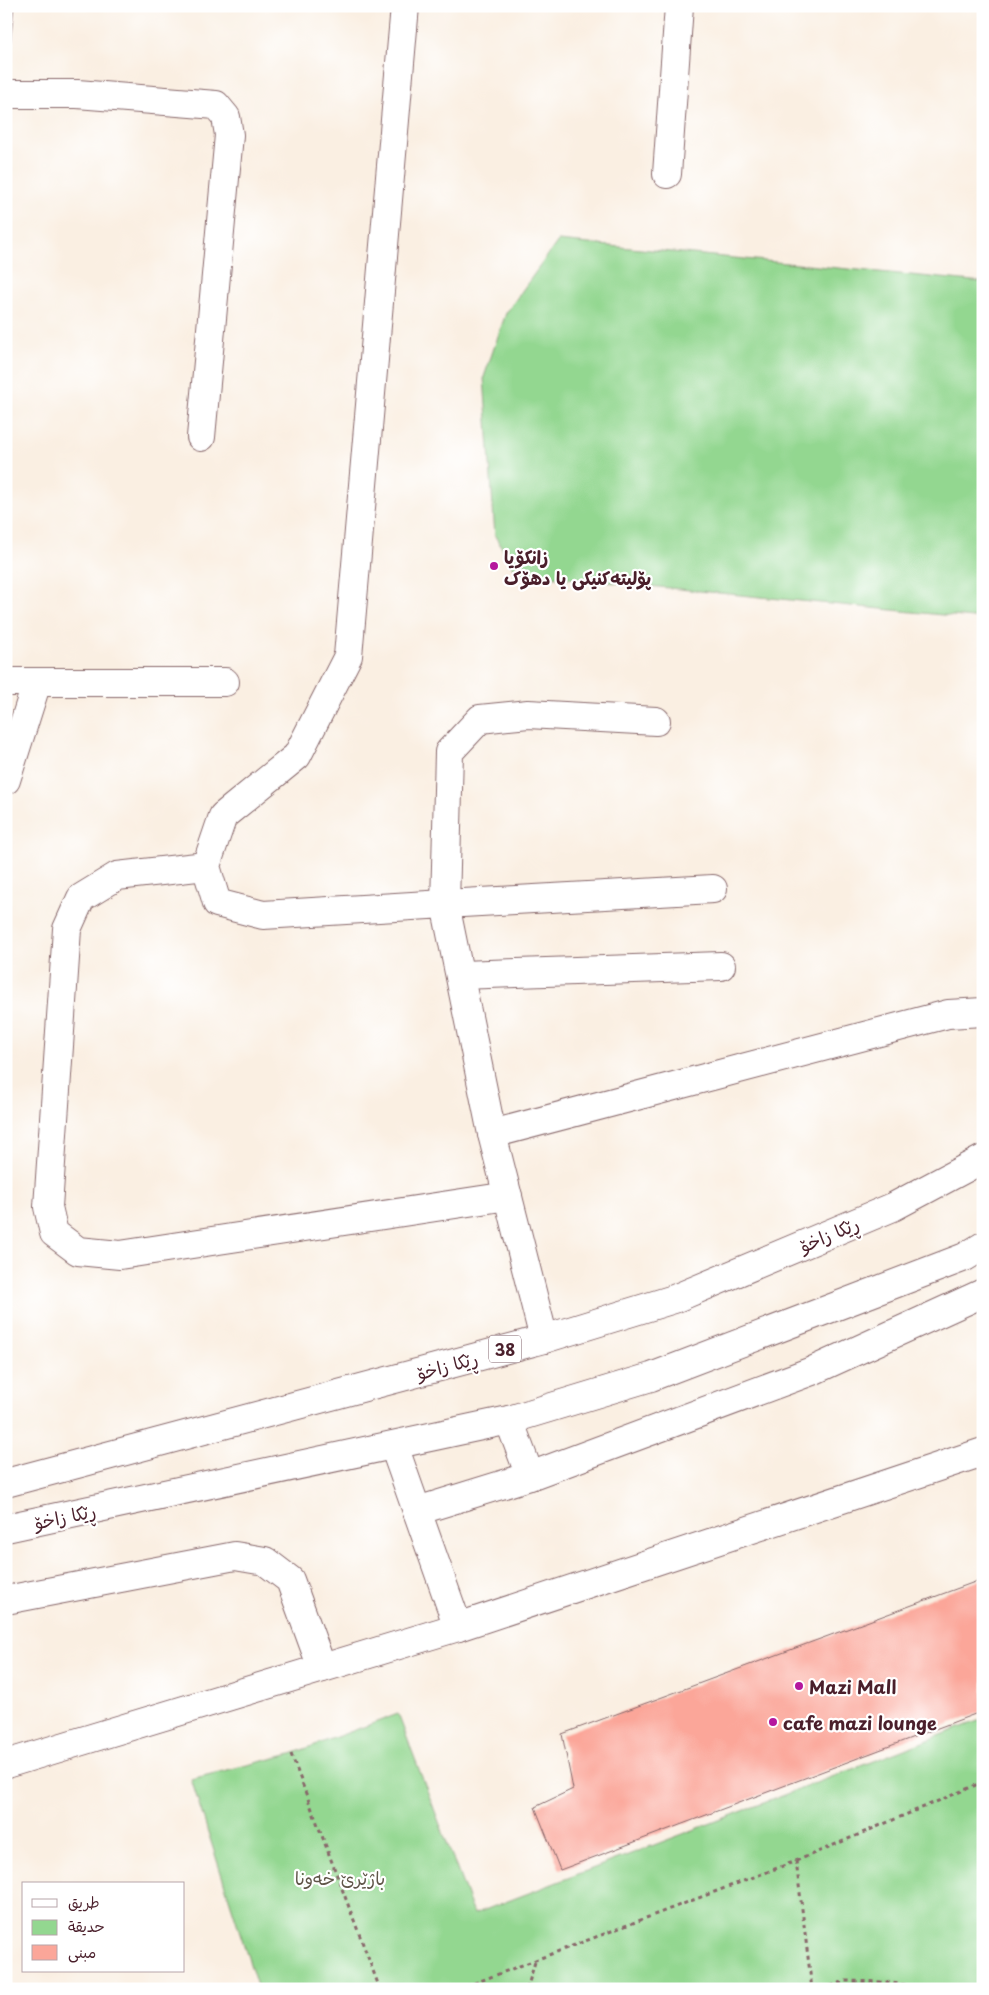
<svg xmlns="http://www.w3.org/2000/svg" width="989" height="1995" viewBox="0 0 989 1995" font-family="'Playpen Sans','Playpen Sans Arabic',sans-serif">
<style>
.green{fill:#93d790;stroke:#6e7b5e}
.building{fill:#fba699}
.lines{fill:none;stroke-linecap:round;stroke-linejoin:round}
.minor-casing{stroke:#88686b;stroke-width:30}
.highway-casing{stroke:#88686b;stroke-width:30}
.path{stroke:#88686b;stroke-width:3;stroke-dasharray:4 4;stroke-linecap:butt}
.minor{stroke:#fff;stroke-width:28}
.highway{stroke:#fff;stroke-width:28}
.poi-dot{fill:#b5179e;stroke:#fff;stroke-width:2}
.labels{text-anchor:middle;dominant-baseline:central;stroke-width:4.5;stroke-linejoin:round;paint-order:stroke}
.shield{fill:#fff;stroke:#80626b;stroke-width:1}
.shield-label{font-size:16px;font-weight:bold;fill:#4a1f2b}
.poi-label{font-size:18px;font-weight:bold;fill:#4a1f2b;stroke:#fff;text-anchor:start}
.street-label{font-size:18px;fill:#4a1f2b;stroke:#fff}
.park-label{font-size:18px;fill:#605649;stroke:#fff}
</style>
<rect width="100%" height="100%" fill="#fff"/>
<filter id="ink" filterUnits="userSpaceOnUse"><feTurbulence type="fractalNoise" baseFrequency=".02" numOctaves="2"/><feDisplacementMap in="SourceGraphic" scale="10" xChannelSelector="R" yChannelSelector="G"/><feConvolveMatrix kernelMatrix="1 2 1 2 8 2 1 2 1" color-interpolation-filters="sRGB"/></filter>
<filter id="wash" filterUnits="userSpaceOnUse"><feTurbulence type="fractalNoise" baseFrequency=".0096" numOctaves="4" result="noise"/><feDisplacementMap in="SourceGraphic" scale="20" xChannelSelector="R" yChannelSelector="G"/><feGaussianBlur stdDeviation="1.12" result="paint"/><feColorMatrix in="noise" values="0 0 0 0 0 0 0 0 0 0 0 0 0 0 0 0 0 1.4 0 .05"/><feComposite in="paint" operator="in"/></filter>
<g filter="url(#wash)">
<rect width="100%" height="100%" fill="#faefe2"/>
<g class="green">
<polygon points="558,241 983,282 983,619 517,573 495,536 484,377 506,313"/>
<polygon points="398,1714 474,1914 983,1719 983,1989 258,1989 191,1779 291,1754"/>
</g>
<g id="blocks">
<g class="building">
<polygon points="6,6 14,6 8,69 6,69"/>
<polygon points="983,1579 983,1711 560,1870 535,1807 573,1789 562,1734"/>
</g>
</g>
</g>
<g filter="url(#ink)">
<use href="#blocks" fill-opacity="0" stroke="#88686b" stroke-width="1"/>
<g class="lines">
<g class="minor-casing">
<g id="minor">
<polyline points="405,6 348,656 297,756 223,816 206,866 217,903 263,915 445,904 492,1134 544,1339"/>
<polyline points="6,94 77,94 216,105 226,117 229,135 201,437"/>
<polyline points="667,174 679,6"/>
<polyline points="6,682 225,682"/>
<polyline points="656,721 528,714 480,719 449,752 445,904 713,889"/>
<polyline points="6,780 37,682"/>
<polyline points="206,866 117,876 81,898 67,929 48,1207 54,1233 78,1251 120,1255 508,1196"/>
<polyline points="461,975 721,966"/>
<polyline points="492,1134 948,1014 983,1012"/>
<polyline points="509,1420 530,1476"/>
<polyline points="394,1446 458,1627"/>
<polyline points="417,1511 530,1476 812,1371 983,1293"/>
<polyline points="6,1600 235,1556 265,1561 290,1580 322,1668"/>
<polyline points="6,1764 458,1627 983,1452"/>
</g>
</g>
<g class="highway-casing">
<g id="highway">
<polyline points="6,1483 544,1339 674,1299 893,1207 983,1159"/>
<polyline points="6,1528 509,1420 651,1377 965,1257 983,1246"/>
</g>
</g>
<g class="path">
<polyline points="291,1754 380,1989"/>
<polyline points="796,1861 983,1782"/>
<polyline points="459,1989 796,1861 812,1989"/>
<polyline points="527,1989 535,1962"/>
<polyline points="823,1989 845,1981 886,1982 933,1989"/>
</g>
<use href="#minor" class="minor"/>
<use href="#highway" class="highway"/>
</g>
</g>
<g class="poi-dot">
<circle cx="494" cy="566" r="5"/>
<circle cx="799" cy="1686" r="5"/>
<circle cx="773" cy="1722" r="5"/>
</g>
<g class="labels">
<rect class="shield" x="489" y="1335.5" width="32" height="27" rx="4"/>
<g class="shield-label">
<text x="505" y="1349">38</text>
</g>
<g class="poi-label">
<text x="504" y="556">زانکۆیا<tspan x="504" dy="21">پۆلیتەکنیکی یا دهۆک</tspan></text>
<text x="809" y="1686">Mazi Mall</text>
<text x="783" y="1722">cafe mazi lounge</text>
</g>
<g class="street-label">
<text transform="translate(829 1234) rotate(-23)">ڕێکا زاخۆ</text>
<text transform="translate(447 1365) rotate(-15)">ڕێکا زاخۆ</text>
<text transform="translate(65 1516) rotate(-12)">ڕێکا زاخۆ</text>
</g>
<g class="park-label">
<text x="340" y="1877">باژێرێ خه‌ونا</text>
</g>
</g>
<rect width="989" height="1995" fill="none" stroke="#fff" stroke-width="25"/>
<rect x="22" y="1882" width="162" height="90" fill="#ffffff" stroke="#b7a5aa"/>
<rect x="32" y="1899" width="25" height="8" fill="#ffffff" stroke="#b7a5aa"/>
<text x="68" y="1908" font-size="15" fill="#4a1f2b">طريق</text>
<rect x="32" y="1920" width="25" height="15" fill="#93d790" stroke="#b7a5aa"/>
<text x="68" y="1932" font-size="15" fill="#4a1f2b">حديقة</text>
<rect x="32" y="1945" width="25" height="15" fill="#fba699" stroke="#b7a5aa"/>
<text x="68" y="1958" font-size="15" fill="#4a1f2b">مبنى</text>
</svg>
